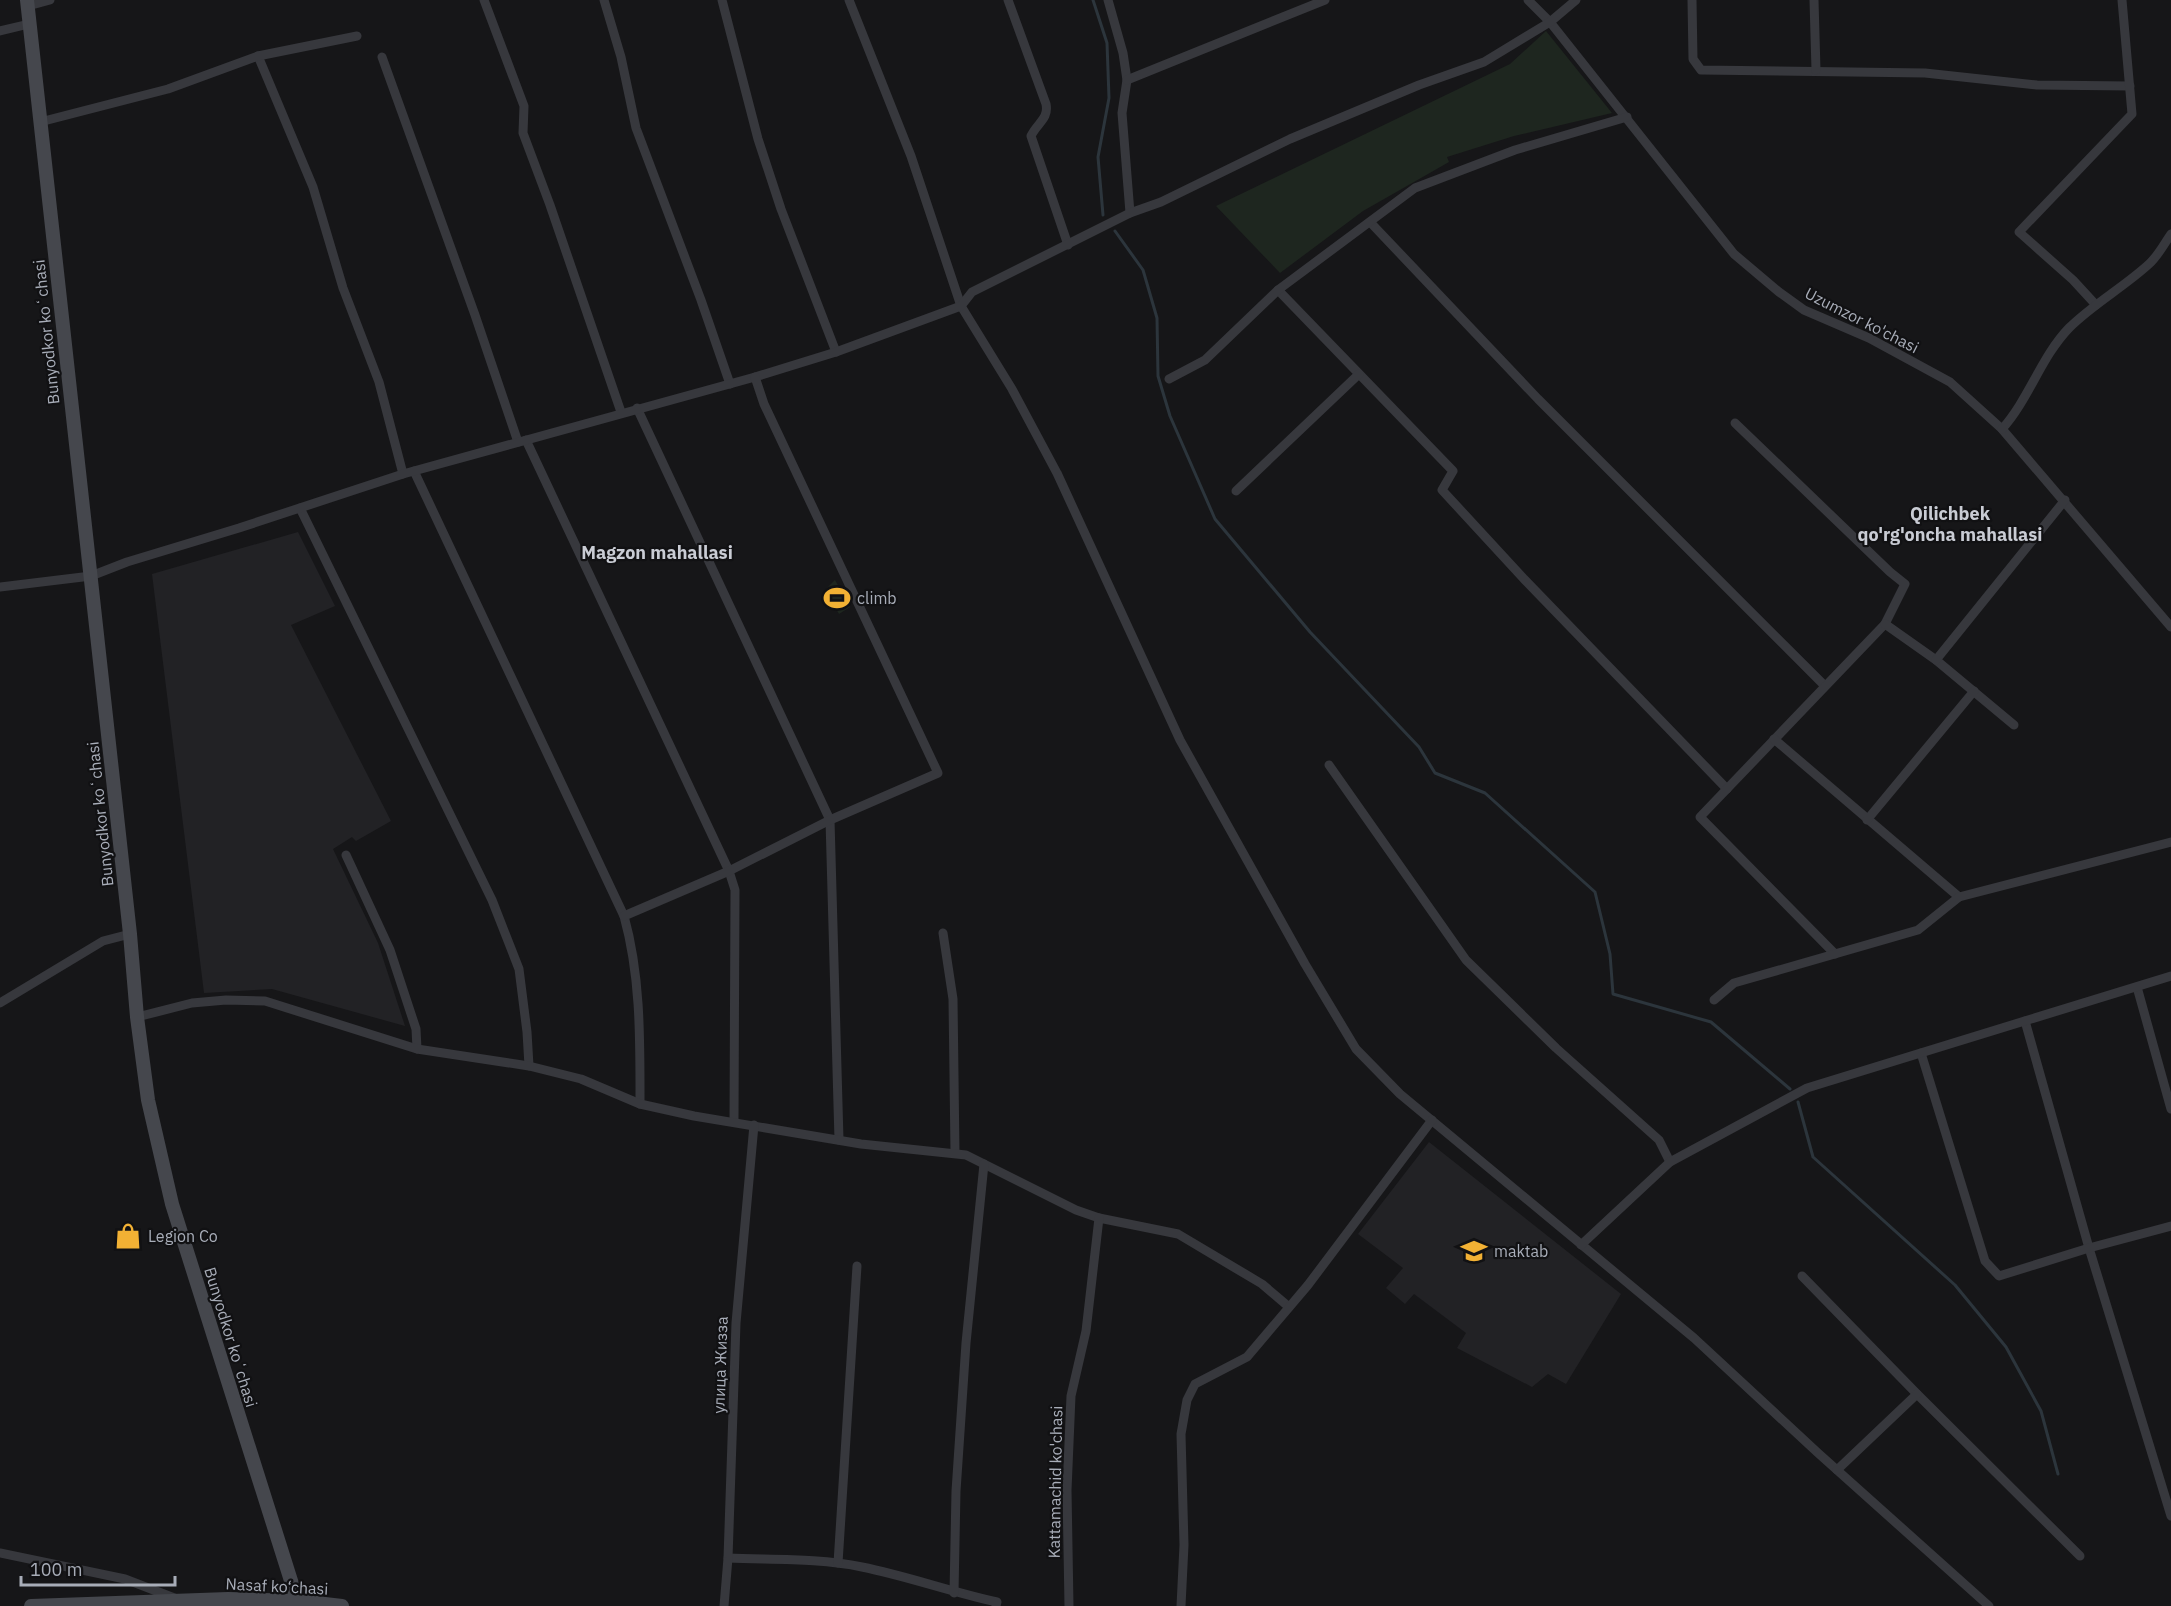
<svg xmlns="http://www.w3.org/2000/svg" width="2171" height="1606" viewBox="0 0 2171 1606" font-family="'IBM Plex Sans',sans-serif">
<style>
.built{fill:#222225}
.green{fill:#1e261f}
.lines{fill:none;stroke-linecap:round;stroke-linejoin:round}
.stream{stroke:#2c353c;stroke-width:3}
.street{stroke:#37383d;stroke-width:9}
.secondary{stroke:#45474d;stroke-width:14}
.labels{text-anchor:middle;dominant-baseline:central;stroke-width:4.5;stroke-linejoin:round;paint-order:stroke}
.street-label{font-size:16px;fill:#a8adb8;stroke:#111113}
.poi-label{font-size:16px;fill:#a8adb8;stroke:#111113;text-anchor:start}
.neighbourhood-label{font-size:18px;font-weight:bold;fill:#c9ccd4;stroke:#111113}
</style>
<rect width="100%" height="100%" fill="#161618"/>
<g class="built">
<polygon points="298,532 335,606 291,625 391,821 356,841 352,837 333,849 378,943 405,1026 272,989 204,993 152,574"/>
<polygon points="1429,1142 1621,1294 1566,1384 1548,1374 1532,1387 1457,1348 1466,1333 1414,1294 1405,1304 1386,1288 1403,1268 1358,1234"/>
</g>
<g class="green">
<polygon points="1546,31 1612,113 1514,136 1447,157 1449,162 1363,211 1280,273 1216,206 1510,64"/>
<polygon points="835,580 850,607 839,614 825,590"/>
</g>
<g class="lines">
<g class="stream">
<polyline points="1093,0 1107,43 1109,98 1098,157 1103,215"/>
<polyline points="1115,231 1143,270 1157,318 1158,376 1170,416 1215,519 1310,632 1419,747 1435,773 1485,793 1595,892 1610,954 1613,994 1711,1022 1790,1089"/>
<polyline points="1798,1102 1813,1157 1955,1285 2006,1347 2041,1411 2058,1474"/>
</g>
<g class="street">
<polyline points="484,0 524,106 523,133 550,205 621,412"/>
<polyline points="604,0 621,57 636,128 701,300 730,384"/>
<polyline points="722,0 758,139 781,209 836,352"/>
<polyline points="849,0 911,156 961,306 1012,389 1057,473 1180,740 1305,964 1356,1049 1400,1094 1694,1338 1818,1453 1989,1606"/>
<path d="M1008 0 1046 104C1049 119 1037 123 1031 136L1068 245"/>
<polyline points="1108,0 1123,53 1127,80 1122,113 1130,213"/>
<polyline points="1528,0 1550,22 1734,254 1779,292 1804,310 1869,338 1950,382 2002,429 2171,627"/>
<polyline points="1692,0 1693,59 1701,70 1925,73 2037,85 2130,86"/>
<polyline points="1814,0 1816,70"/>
<polyline points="28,6 50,0"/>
<polyline points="0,31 29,24"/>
<polyline points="258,56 313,187 343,288 379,382 403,474"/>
<polyline points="382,57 475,315 518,442"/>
<polyline points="1127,80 1325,0"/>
<polyline points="40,122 168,89 258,56 357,36"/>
<polyline points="1370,222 1538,399 1825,686"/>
<polyline points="1278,290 1453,471 1442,490 1524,579 1727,789"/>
<polyline points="2096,305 2073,280 2019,232 2132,114 2122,0"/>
<polyline points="1169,379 1205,360 1278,290 1415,188 1515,150 1627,117"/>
<polyline points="637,408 830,820 839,1140"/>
<polyline points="1735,423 1890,572 1905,584 1885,624 1700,817 1835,954"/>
<path d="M2002 429C2029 399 2041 357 2069 328 2093 304 2124 287 2149 264 2158 256 2164 244 2171 234"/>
<polyline points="526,440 729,871 735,890 734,1122"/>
<path d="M414 471 624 916C641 977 640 1041 640 1104"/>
<polyline points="1236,491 1359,374"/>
<polyline points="300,508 492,900 519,969 527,1032 529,1066"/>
<polyline points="0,587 91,576 127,562 239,528 403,474 755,377 836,352 961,306 972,292 1130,213 1161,202 1290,139 1419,85 1484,62 1550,22 1576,0"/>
<polyline points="1885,624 1936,660 2014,725"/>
<polyline points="1936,660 2065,500"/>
<polyline points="1774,739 1959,897"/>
<polyline points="1329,765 1466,960 1556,1048 1659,1140 1670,1162"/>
<polyline points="1867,820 1974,691"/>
<polyline points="346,855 390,950 416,1029 417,1049"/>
<polyline points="624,916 729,871 830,820 938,773 764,404 755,377"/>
<polyline points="943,933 953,999 955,1153"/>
<polyline points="2137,987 2171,1109"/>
<polyline points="1714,1000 1734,983 1918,930 1959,897 2171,842"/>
<polyline points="0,1003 103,941 130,934"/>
<polyline points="137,1017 192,1003 226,1000 265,1001 417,1049 529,1066 581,1079 640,1104 694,1116 861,1144 966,1155 1076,1210 1099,1218 1178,1234 1262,1284 1289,1307"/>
<polyline points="2025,1021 2089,1248 2171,1516"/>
<polyline points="1921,1053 1985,1261 1999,1276 2089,1248 2171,1226"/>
<polyline points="1581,1245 1670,1162 1807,1088 2171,976"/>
<polyline points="1802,1276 1917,1394 2080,1556"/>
<polyline points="1837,1470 1917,1394"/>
<polyline points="0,1553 125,1579 177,1599"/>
<path d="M728 1558C772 1560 819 1558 862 1567 907 1576 951 1592 997 1602L996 1606"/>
<polyline points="838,1563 857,1266"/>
<polyline points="954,1593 956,1491 966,1343 984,1164"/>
<polyline points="724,1606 728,1558 736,1323 754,1125"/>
<polyline points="1069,1606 1067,1490 1071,1396 1086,1331 1099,1218"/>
<polyline points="1181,1606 1184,1545 1181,1434 1187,1400 1195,1384 1247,1357 1308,1285 1432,1120"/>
</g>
<g class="secondary">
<polyline points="27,0 130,934 137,1017 148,1100 172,1204 299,1606"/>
<polyline points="31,1606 228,1599 299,1601 342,1606"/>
</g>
</g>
<defs>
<g id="stadium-bare" transform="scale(2.07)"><path d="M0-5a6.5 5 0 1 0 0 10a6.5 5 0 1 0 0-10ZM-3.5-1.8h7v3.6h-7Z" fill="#f2b134" stroke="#111113" stroke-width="2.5" paint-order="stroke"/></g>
<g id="shop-bare" transform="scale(2.07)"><path d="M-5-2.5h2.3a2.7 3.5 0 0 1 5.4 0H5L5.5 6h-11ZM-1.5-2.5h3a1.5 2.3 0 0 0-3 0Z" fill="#f2b134" stroke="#111113" stroke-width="2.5" paint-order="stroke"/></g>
<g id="school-bare" transform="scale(2.07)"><path d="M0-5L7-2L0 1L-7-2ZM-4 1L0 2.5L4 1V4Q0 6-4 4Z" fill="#f2b134" stroke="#111113" stroke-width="2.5" paint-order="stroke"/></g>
</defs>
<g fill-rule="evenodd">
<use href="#stadium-bare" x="837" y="598"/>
<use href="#shop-bare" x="128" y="1236"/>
<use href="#school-bare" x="1474" y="1251"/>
</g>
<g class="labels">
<g class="street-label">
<text transform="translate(1862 320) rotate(27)">Uzumzor ko'chasi</text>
<text transform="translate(46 332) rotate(-96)">Bunyodkor koʻchasi</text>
<text transform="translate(100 814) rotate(-96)">Bunyodkor koʻchasi</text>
<text transform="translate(231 1337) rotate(73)">Bunyodkor koʻchasi</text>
<text transform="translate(720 1365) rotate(-88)">улица Жизза</text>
<text transform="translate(1055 1482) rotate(-89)">Kattamachid ko'chasi</text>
<text transform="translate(277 1586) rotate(3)">Nasaf ko‘chasi</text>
</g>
<g class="poi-label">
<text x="857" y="598">climb</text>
<text x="148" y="1236">Legion Co</text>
<text x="1494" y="1251">maktab</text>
</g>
<g class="neighbourhood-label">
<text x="1950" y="513">Qilichbek<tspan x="1950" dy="21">qo'rg'oncha mahallasi</tspan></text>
<text x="657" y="552">Magzon mahallasi</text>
</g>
</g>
<path d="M21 1576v9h154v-9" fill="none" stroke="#a8adb8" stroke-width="3"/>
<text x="30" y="1576" font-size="18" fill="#a8adb8" stroke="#111113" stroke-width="4.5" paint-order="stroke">100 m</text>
</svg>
